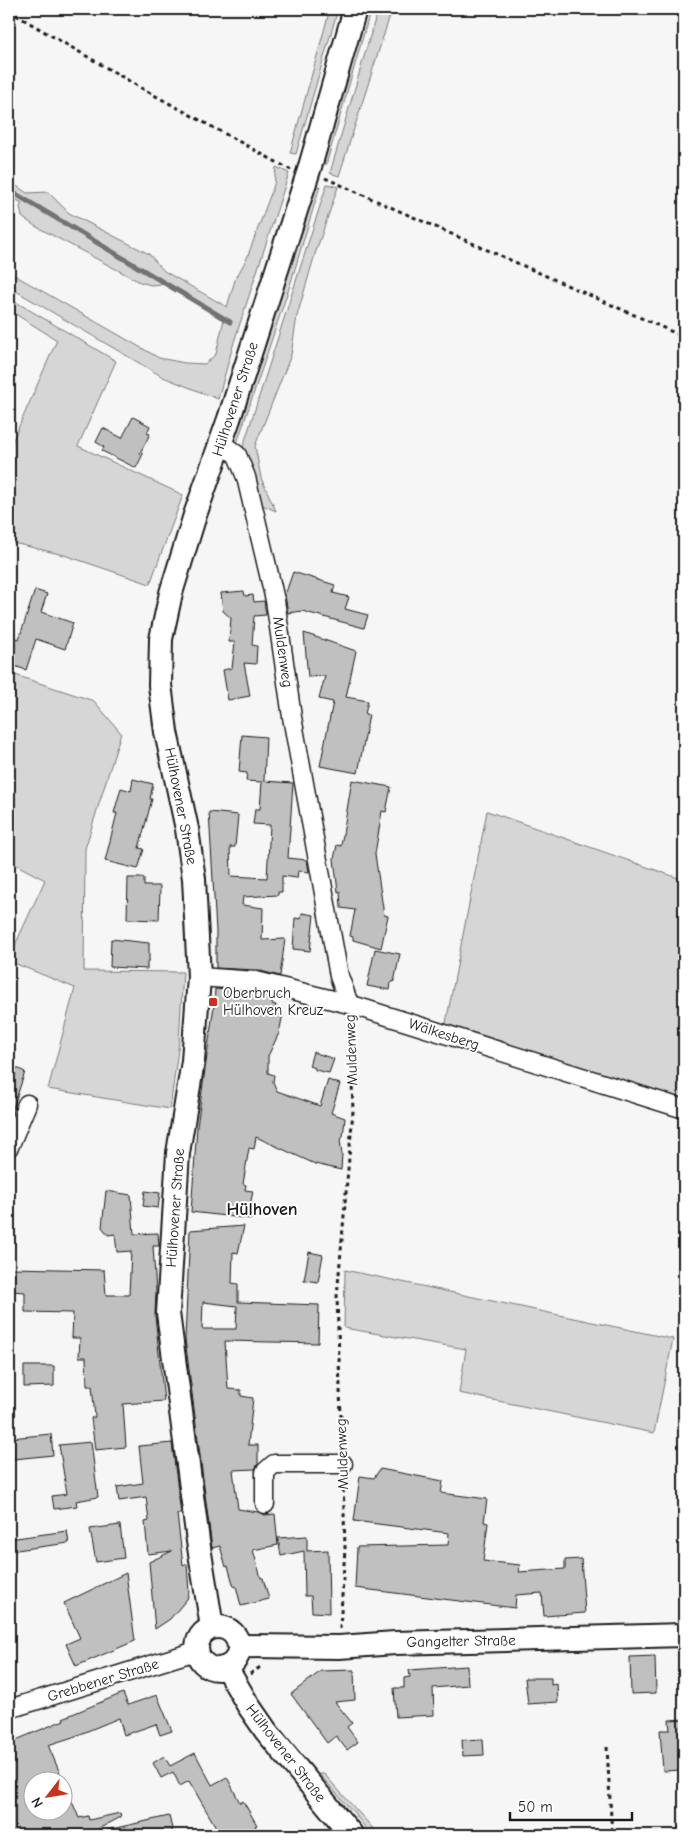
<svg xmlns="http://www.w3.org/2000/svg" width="693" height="1844" viewBox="0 0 693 1844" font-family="'Comic Neue',sans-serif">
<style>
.green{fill:#d6d6d6;stroke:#797979}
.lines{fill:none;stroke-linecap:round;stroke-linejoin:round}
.stream{stroke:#727272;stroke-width:5}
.building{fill:#c0c0c0;stroke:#1c1c1c;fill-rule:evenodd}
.minor-casing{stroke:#1c1c1c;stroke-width:21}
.major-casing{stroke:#1c1c1c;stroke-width:26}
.path{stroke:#1c1c1c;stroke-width:3;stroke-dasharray:4 4;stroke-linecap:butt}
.minor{stroke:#fff;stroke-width:18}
.major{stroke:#fff;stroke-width:22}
.poi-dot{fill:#c8321e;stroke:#fff;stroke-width:2}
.labels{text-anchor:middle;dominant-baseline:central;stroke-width:4;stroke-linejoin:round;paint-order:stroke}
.street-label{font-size:15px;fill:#1c1c1c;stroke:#fff}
.poi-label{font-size:15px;fill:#1c1c1c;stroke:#fff;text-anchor:start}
.quarter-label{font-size:18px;font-weight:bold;fill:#1c1c1c;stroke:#fff}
</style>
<rect width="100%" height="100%" fill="#f6f6f6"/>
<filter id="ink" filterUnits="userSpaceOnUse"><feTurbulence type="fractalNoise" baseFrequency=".02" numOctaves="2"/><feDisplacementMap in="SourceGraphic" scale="10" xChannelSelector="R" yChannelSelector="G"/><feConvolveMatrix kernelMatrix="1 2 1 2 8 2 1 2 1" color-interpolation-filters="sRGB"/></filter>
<g filter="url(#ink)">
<g class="green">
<polygon points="330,9 338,9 296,154 290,153"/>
<polygon points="366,9 371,9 326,165 323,159"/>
<polygon points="378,9 392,9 339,176 330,173"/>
<polygon points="276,167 289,173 234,342 218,399 163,377 9,287 9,272 159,358 185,363 205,364 216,354 224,319 162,284 151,285 140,282 35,226 22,217 20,207 22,203 9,196 9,181 27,193 48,192 69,213 149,254 164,271 227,307 235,280 247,258 274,185"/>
<polygon points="327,184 338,187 315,254 297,316 291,355 255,446 261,478 276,511 260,504 242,450"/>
<polygon points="320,186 290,285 237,443 234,435 314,188"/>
<polygon points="9,298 116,361 78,446 183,495 150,584 64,555 9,542 9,449 57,340 9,310"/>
<polygon points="9,673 94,701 121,733 85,849 84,971 183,972 179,1042 170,1109 48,1089 75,988 9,961 9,958 45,880 9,861"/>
<polygon points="487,811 684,880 684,1104 445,1028"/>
<polygon points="345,1270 673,1339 654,1433 459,1393 466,1349 344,1328"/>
<polygon points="319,1774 324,1774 379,1835 371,1835 355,1814"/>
</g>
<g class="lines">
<polyline class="stream" points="9,190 230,322"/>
</g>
<g class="building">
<polygon points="133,417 150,426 147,433 150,434 140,453 143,454 136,468 102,451 104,447 96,442 103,428 122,438"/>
<polygon points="293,572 335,585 333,593 349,597 345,609 368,615 364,628 302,611 288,613 285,595"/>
<polygon points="35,590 47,594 41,612 73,623 65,649 36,639 26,670 9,664 9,657 15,638 19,639"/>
<polygon points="244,591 245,596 253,595 254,602 264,601 266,615 254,616 252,645 257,646 256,664 244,663 250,696 228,700 223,670 232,668 235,642 229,642 231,618 223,611 221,593"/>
<polygon points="304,633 356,651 346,697 368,701 365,714 369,715 358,773 320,766 333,702 319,699 325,676 308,677"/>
<polygon points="242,735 266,737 264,781 293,783 288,858 307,860 309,872 298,871 297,878 282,876 282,892 278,892 278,895 243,897 242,905 263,908 262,940 285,939 280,976 257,970 216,968 216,931 209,812 238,815 235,847 230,847 231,876 267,878 270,825 253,824 255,809 260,809 262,782 246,781 247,773 239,772"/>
<polygon points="133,779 153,784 150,799 152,799 139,848 144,849 138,869 105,861 117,813 114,813 121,788 131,791"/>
<polygon points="352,780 391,787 386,812 382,811 375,854 384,915 388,916 381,948 353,940 353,937 350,936 355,910 341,908 340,891 338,892 334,859 337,845 341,846"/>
<polygon points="128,878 144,878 144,886 160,886 159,920 127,919"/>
<polygon points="302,913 314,915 310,951 293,949 295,918 301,919"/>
<polygon points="111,939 149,943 149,961 147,961 147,969 110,967"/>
<polygon points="375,949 400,954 394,982 391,982 390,990 367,986"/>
<polygon points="215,989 254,992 273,996 272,1004 276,1005 274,1012 283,1014 279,1033 268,1056 268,1073 274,1075 273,1082 277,1091 320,1106 328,1080 340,1084 331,1113 345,1118 343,1137 340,1140 342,1154 341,1170 315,1164 256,1137 254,1149 249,1148 243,1184 246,1185 245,1190 253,1191 250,1206 254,1207 252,1219 191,1212 197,1127 214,1005"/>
<polygon points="313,1052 334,1059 329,1073 315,1070 315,1068 309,1066"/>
<polygon points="9,1064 25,1072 11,1114 9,1113"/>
<polygon points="106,1191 131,1195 134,1234 158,1233 159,1246 153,1246 156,1291 155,1315 164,1401 123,1404 126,1447 95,1450 91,1418 95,1417 92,1386 87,1386 86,1357 79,1357 80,1338 72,1338 73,1313 25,1312 25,1292 11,1291 11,1268 104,1270 106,1295 129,1295 131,1251 117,1252 115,1234 108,1235 102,1227"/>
<polygon points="145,1191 160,1193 158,1208 143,1206"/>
<path d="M244 1226 238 1253 233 1252 232 1283 238 1284V1302L319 1305 318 1343 225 1341 228 1389 241 1390V1396L253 1398 248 1445H258V1464L255 1469 233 1470 238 1509 258 1512 265 1515 275 1514 278 1545 253 1550 261 1578H263L269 1599 241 1606 236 1586 234 1587 228 1566 226 1567 220 1546 212 1548 185 1339 190 1230ZM203 1302 237 1306 236 1329H202Z"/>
<polygon points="309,1252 323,1255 318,1282 304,1280"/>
<polygon points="24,1366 54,1366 54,1386 24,1387"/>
<polygon points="51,1434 53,1455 14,1459 11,1438"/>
<polygon points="91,1442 98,1497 76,1501 77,1506 54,1509 52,1496 67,1494 59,1445"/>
<polygon points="172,1443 181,1514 177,1514 183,1565 187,1564 189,1592 187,1599 170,1619 155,1629 149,1562 172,1551 148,1554 145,1522 149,1521 146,1497 119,1501 117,1487 143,1483 139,1446"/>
<polygon points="380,1469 443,1481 441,1493 487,1499 484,1522 488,1523 483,1561 520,1565 519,1572 565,1569 565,1560 581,1559 585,1613 544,1616 542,1593 516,1595 515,1608 355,1588 357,1547 448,1545 449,1533 354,1521 360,1476 374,1478"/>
<polygon points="120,1525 124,1558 96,1562 90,1529"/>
<polygon points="67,1531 69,1543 9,1551 9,1539"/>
<polygon points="307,1536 307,1551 328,1550 329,1613 312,1612 311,1596 305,1596 304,1551 281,1556 278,1538"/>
<polygon points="126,1573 135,1641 76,1666 66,1644 80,1638 64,1603"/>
<polygon points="655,1656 656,1693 631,1694 630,1657"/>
<polygon points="467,1666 468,1685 433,1688 434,1715 396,1717 394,1688 404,1688 404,1678 410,1677 409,1670"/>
<polygon points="354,1670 355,1700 335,1702 352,1723 347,1727 358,1742 347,1750 336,1736 327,1743 291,1694 321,1671"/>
<polygon points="525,1678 551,1678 551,1685 557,1684 558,1702 528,1704"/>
<path d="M123 1693 128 1705 157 1695 172 1731 160 1735 156 1724 124 1735 119 1718 73 1737 48 1745 79 1818 88 1816 89 1820 120 1813 121 1817 96 1830 98 1835H14L9 1823V1743L64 1720 63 1718ZM32 1782H62V1812H32Z"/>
<polygon points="684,1719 684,1749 681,1749 682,1770 663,1771 660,1730 670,1730 669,1720"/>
<polygon points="483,1739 484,1755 463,1756 462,1740"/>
<polygon points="195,1753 212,1785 227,1777 240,1803 243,1801 257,1825 255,1826 260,1835 229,1835 226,1831 220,1834 189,1781 180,1786 173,1772 161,1778 153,1763 164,1756 170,1766"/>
<polygon points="169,1816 173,1833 164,1835 108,1835 107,1830"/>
</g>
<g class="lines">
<g class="minor-casing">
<g id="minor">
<polyline points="221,443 237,455 246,477 275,600 292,717 339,976 349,1004"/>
<polyline points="199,977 256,981 349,1004 684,1109"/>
<polyline points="9,1147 27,1104"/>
<polyline points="265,1504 265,1472 274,1464 343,1464"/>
<polyline points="9,1709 196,1651"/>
</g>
</g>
<g class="major-casing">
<g id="major">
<circle cx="218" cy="1648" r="21"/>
<polyline points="212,1627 198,1541 168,1313 178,1153 193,1061 199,977 194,879 187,829 166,732 160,685 161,639 171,593 195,515 229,419 309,170 355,9"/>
<polyline points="239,1646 339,1647 395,1643 684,1635"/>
<polyline points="226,1667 248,1705 266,1731 352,1835"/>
</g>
</g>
<g class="path">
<polyline points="9,11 143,89 291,170"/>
<polyline points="325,178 684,337"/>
<polyline points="342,1450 337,1297 353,1111 350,1022"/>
<polyline points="340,1629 345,1548 343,1478"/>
<polyline points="250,1674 262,1666"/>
<polyline points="607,1747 612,1835"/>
</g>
<use href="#minor" class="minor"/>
<use href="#major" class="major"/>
</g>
</g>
<rect class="poi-dot" x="208" y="997" width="10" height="10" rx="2.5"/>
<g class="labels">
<g class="street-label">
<text transform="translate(235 399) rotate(-72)">Hülhovener Straße</text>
<text transform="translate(283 652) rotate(82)">Muldenweg</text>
<text transform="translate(181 806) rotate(79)">Hülhovener Straße</text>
<text transform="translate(444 1034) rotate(18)">Wälkesberg</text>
<text transform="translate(351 1050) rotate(-92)">Muldenweg</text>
<text transform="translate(175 1208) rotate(-86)">Hülhovener Straße</text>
<text transform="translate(342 1454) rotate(-92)">Muldenweg</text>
<text transform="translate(461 1641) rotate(-1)">Gangelter Straße</text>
<text transform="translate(103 1680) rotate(-17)">Grebbener Straße</text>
<text transform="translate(286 1753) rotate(52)">Hülhovener Straße</text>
</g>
<g class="poi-label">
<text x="223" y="993">Oberbruch<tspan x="223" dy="17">Hülhoven Kreuz</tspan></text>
</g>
<g class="quarter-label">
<text x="262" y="1209">Hülhoven</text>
</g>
</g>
<rect width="693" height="1844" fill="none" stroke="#fff" stroke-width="30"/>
<rect x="15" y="15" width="663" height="1814" fill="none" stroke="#1c1c1c" stroke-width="2" filter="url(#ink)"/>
<g transform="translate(48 1796) rotate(239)"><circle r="24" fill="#ffffff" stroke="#a4a4a4"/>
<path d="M0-4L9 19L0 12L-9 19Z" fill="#c8321e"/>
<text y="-8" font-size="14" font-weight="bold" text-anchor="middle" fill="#1c1c1c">N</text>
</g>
<path d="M510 1812v8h122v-8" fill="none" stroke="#1c1c1c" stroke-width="2.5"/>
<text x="518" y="1812" font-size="15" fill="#1c1c1c" stroke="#ffffff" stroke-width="4" paint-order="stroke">50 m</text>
</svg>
